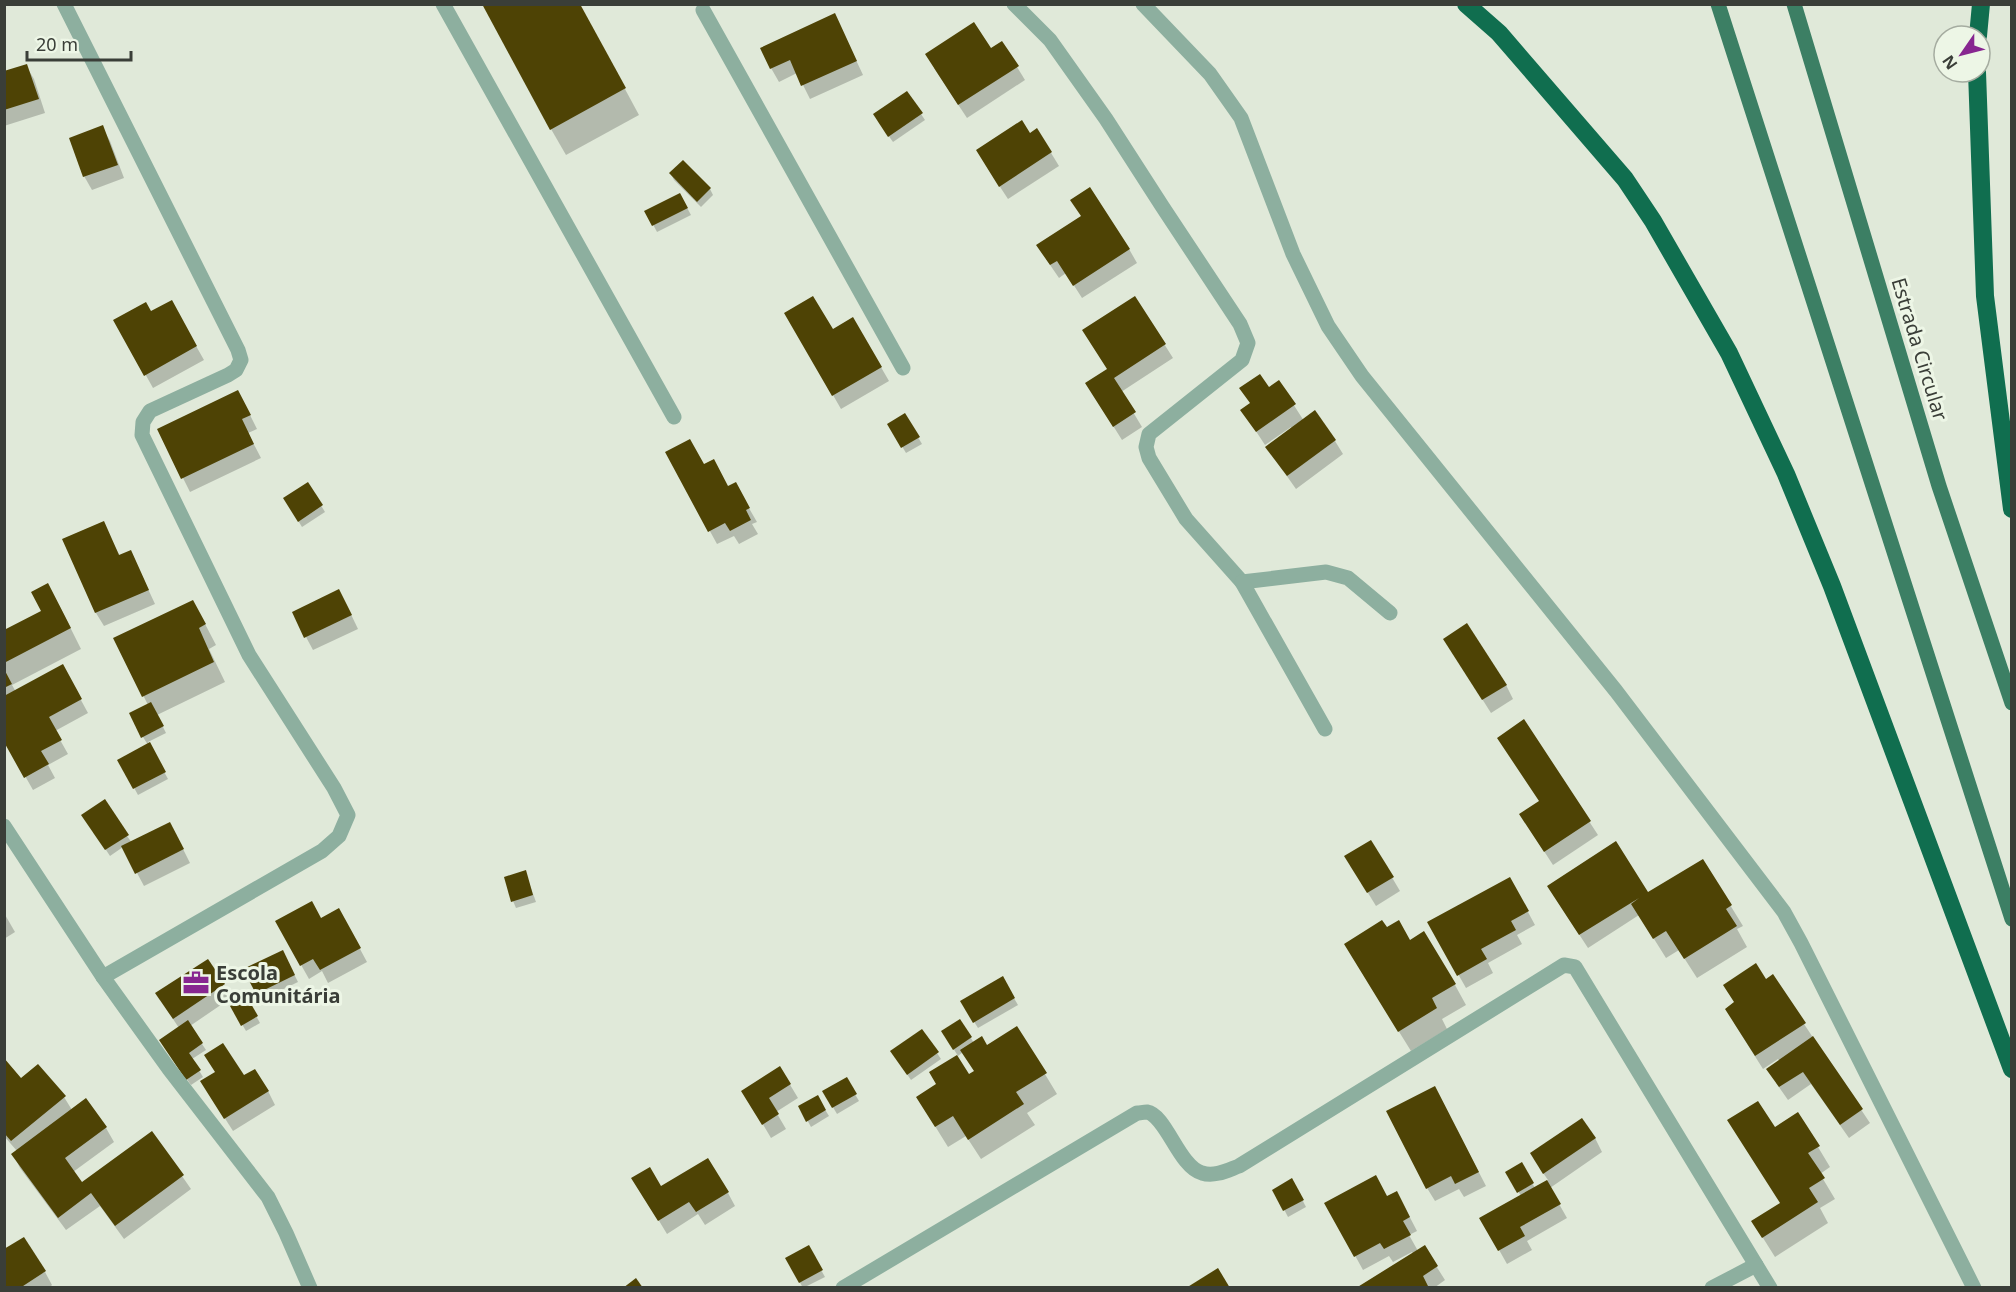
<svg xmlns="http://www.w3.org/2000/svg" width="2016" height="1292" viewBox="0 0 2016 1292" font-family="'Noto Sans',sans-serif">
<style>
.shadow{fill:#0003}
.building{fill:#4e4305}
.lines{fill:none;stroke-linecap:round;stroke-linejoin:round}
.street{stroke:#8daf9f;stroke-width:15}
.primary{stroke:#3c7f64;stroke-width:15}
.highway{stroke:#106e4f;stroke-width:18}
.labels{text-anchor:middle;dominant-baseline:central;stroke-width:6;stroke-linejoin:round;paint-order:stroke}
.street-label{font-size:20px;fill:#3a3e38;stroke:#edf6e6}
.poi-label{font-size:20px;font-weight:bold;fill:#3a3e38;stroke:#edf6e6;text-anchor:start}
</style>
<rect width="100%" height="100%" fill="#e0e9d9"/>
<g class="shadow">
<polygon points="579,4 639,115 566,155 551,129"/>
<polygon points="835,15 863,75 810,99 797,73 779,82 771,68"/>
<polygon points="991,50 1017,67 1025,80 967,118 934,68"/>
<polygon points="26,66 34,79 45,113 4,126 4,73"/>
<polygon points="921,114 925,120 893,142 878,121"/>
<polygon points="102,127 110,141 124,178 92,190 84,176"/>
<polygon points="1037,130 1059,166 1008,199 985,164"/>
<polygon points="671,174 710,189 713,195 701,207 674,180"/>
<polygon points="680,195 691,215 657,232 646,211"/>
<polygon points="1129,249 1137,263 1082,298 1066,273 1059,278 1046,259"/>
<polygon points="1135,298 1173,358 1121,392 1142,427 1122,440 1095,397 1109,370"/>
<polygon points="171,302 204,360 153,388 115,320 150,313"/>
<polygon points="786,313 833,331 853,319 889,381 841,409"/>
<polygon points="1279,382 1304,421 1335,441 1343,454 1296,489 1267,448 1292,429 1291,427 1265,445 1242,410"/>
<polygon points="245,405 257,429 248,433 261,458 190,492 159,430"/>
<polygon points="905,415 922,444 906,453 889,424"/>
<polygon points="667,453 703,466 728,488 735,484 757,522 752,524 758,534 739,544 734,536 717,544"/>
<polygon points="308,484 325,512 302,527 285,499"/>
<polygon points="103,523 120,556 131,552 155,604 104,626 96,613 64,540"/>
<polygon points="346,604 358,629 313,650 306,637"/>
<polygon points="59,605 81,649 12,685 16,692 70,680 88,713 55,731 68,754 48,765 55,778 33,790 4,739 4,632"/>
<polygon points="204,622 216,645 209,649 225,682 157,715 166,733 148,742 168,779 138,795 119,760 148,745 143,737 148,705 115,639"/>
<polygon points="1453,653 1506,685 1513,699 1491,713"/>
<polygon points="1524,721 1598,835 1553,865 1529,828 1540,802"/>
<polygon points="87,821 127,836 132,843 177,837 190,863 144,886 123,847 110,856"/>
<polygon points="1371,842 1400,891 1376,906 1346,857"/>
<polygon points="1703,861 1743,926 1737,929 1747,947 1697,978 1679,950 1666,958 1639,915 1588,948 1556,899 1648,895"/>
<polygon points="525,872 536,902 516,908 513,901"/>
<polygon points="1510,879 1535,925 1517,935 1522,944 1488,963 1493,973 1466,988 1429,923"/>
<polygon points="4,913 15,932 4,939"/>
<polygon points="321,919 346,923 367,962 328,983 322,971 309,979 277,922"/>
<polygon points="1386,929 1410,942 1455,985 1466,1005 1442,1019 1447,1029 1411,1051 1357,964"/>
<polygon points="286,958 298,982 261,1000 245,969"/>
<polygon points="207,961 231,998 190,1026 206,1050 192,1059 203,1077 191,1085 164,1047 179,1028 165,1007"/>
<polygon points="1002,978 1018,1005 978,1028 962,1002"/>
<polygon points="1765,981 1804,1024 1870,1123 1849,1138 1811,1084 1788,1100 1776,1083 1780,1062 1778,1059 1763,1069 1734,1023 1736,1003"/>
<polygon points="247,999 260,1023 246,1031 232,1007"/>
<polygon points="960,1021 974,1043 987,1047 1017,1028 1057,1094 1027,1113 1035,1125 981,1159 966,1136 948,1147 930,1118 969,1076 975,1072 963,1052 958,1056 943,1032"/>
<polygon points="922,1031 941,1059 911,1080 896,1058"/>
<polygon points="4,1060 21,1080 64,1097 72,1110 86,1100 106,1128 114,1142 73,1172 82,1184 152,1133 191,1189 124,1239 100,1206 66,1230 20,1168 13,1154 17,1151 4,1136"/>
<polygon points="780,1068 798,1098 776,1112 786,1129 771,1138 751,1104"/>
<polygon points="244,1077 268,1091 275,1105 233,1131 210,1095"/>
<polygon points="846,1079 859,1101 837,1114 824,1092"/>
<polygon points="817,1097 829,1116 811,1127 800,1107"/>
<polygon points="1442,1101 1486,1186 1464,1197 1459,1189 1435,1201 1427,1188"/>
<polygon points="1774,1129 1818,1147 1830,1167 1820,1174 1835,1199 1820,1208 1828,1223 1775,1257 1753,1222 1781,1204"/>
<polygon points="1595,1138 1602,1152 1550,1188 1567,1218 1527,1241 1532,1250 1507,1264 1481,1218 1521,1196 1507,1173 1521,1164 1535,1188 1548,1180 1539,1167"/>
<polygon points="1292,1180 1306,1207 1288,1217 1274,1190"/>
<polygon points="661,1188 728,1193 735,1206 705,1225 698,1214 667,1234 641,1191"/>
<polygon points="1387,1198 1404,1206 1417,1231 1409,1235 1418,1251 1424,1247 1445,1280 1434,1288 1359,1288 1413,1254 1412,1252 1393,1262 1389,1256 1363,1270 1326,1203"/>
<polygon points="808,1247 825,1277 803,1288 787,1259"/>
<polygon points="45,1272 52,1285 49,1288 4,1288"/>
</g>
<g class="building">
<polygon points="482,4 580,4 626,88 550,130"/>
<polygon points="835,13 857,61 801,86 790,60 770,69 760,48"/>
<polygon points="974,22 991,48 1002,41 1019,66 958,105 925,54"/>
<polygon points="27,64 39,99 4,110 4,71"/>
<polygon points="907,91 923,113 888,137 873,114"/>
<polygon points="1022,120 1030,133 1037,128 1052,152 999,187 976,150"/>
<polygon points="103,125 118,165 83,177 69,138"/>
<polygon points="683,160 711,188 697,202 669,173"/>
<polygon points="1090,187 1130,249 1073,286 1057,261 1050,265 1036,245 1081,216 1070,200"/>
<polygon points="680,193 688,208 652,226 644,211"/>
<polygon points="813,296 833,329 853,317 882,367 832,396 784,313"/>
<polygon points="1135,296 1166,344 1114,378 1136,412 1113,427 1085,383 1107,369 1082,330"/>
<polygon points="172,300 197,346 144,376 113,320 146,302 151,311"/>
<polygon points="1260,374 1269,387 1279,380 1296,404 1256,432 1240,410 1250,403 1239,388"/>
<polygon points="238,390 251,415 242,419 254,444 181,479 157,429"/>
<polygon points="1315,410 1336,440 1287,476 1265,447"/>
<polygon points="905,413 920,437 901,448 887,424"/>
<polygon points="690,439 704,464 714,459 728,486 736,482 750,508 746,510 751,520 730,531 725,523 708,532 665,452"/>
<polygon points="308,482 323,505 298,522 283,498"/>
<polygon points="104,521 119,555 131,550 149,590 95,613 62,539"/>
<polygon points="48,583 71,628 4,663 4,630 41,611 31,592"/>
<polygon points="339,589 352,615 304,638 292,612"/>
<polygon points="193,600 206,624 199,628 214,662 142,697 113,638"/>
<polygon points="1467,623 1507,685 1482,700 1443,639"/>
<polygon points="63,664 82,699 49,717 62,740 41,751 49,764 24,778 4,742 4,696"/>
<polygon points="4,669 12,684 4,688"/>
<polygon points="151,702 164,726 141,738 129,713"/>
<polygon points="1524,719 1591,821 1544,852 1519,814 1539,801 1497,738"/>
<polygon points="150,742 166,772 133,789 117,760"/>
<polygon points="105,799 129,835 105,850 81,815"/>
<polygon points="170,822 184,849 135,874 121,846"/>
<polygon points="1371,840 1394,877 1367,893 1344,856"/>
<polygon points="1616,841 1648,892 1703,859 1732,905 1726,909 1737,926 1684,959 1666,931 1653,939 1631,904 1639,898 1579,935 1547,886"/>
<polygon points="526,870 533,895 511,902 504,877"/>
<polygon points="1510,877 1529,911 1511,921 1516,930 1481,949 1487,959 1457,976 1427,922"/>
<polygon points="312,901 321,918 339,908 361,948 320,970 313,959 300,966 275,921"/>
<polygon points="1382,920 1387,927 1399,920 1410,940 1424,931 1456,984 1432,998 1437,1008 1398,1032 1344,944"/>
<polygon points="283,950 295,975 256,994 243,969"/>
<polygon points="208,959 225,984 173,1019 155,993"/>
<polygon points="1756,963 1766,979 1773,974 1806,1023 1755,1056 1725,1009 1734,1002 1723,985"/>
<polygon points="1003,976 1015,998 973,1023 960,1001"/>
<polygon points="247,997 258,1016 241,1026 230,1006"/>
<polygon points="960,1019 972,1037 953,1050 941,1031"/>
<polygon points="188,1020 203,1043 189,1053 201,1070 186,1080 159,1040"/>
<polygon points="1017,1026 1047,1073 1016,1092 1024,1104 968,1140 953,1116 935,1127 916,1097 936,1084 929,1072 957,1055 969,1074 974,1071 960,1050 982,1036 987,1045"/>
<polygon points="922,1029 939,1052 907,1075 890,1051"/>
<polygon points="1813,1036 1863,1109 1840,1125 1803,1072 1779,1087 1766,1069"/>
<polygon points="223,1043 244,1075 255,1069 269,1091 224,1119 200,1081 215,1072 204,1055"/>
<polygon points="4,1058 21,1078 38,1064 66,1096 11,1141 4,1133"/>
<polygon points="780,1066 791,1084 769,1098 779,1114 762,1125 741,1091"/>
<polygon points="847,1077 857,1094 832,1108 822,1091"/>
<polygon points="1435,1086 1479,1172 1455,1184 1451,1176 1426,1189 1386,1111"/>
<polygon points="818,1095 826,1110 806,1122 798,1106"/>
<polygon points="86,1098 107,1127 65,1158 82,1182 152,1131 184,1175 115,1226 91,1193 58,1218 11,1154"/>
<polygon points="1758,1101 1775,1127 1798,1112 1820,1146 1808,1153 1825,1178 1809,1188 1818,1202 1762,1238 1751,1221 1780,1203 1727,1120"/>
<polygon points="1582,1118 1596,1138 1543,1174 1530,1153"/>
<polygon points="708,1158 729,1192 696,1212 689,1202 658,1221 631,1178 650,1167 661,1186"/>
<polygon points="1522,1162 1534,1183 1517,1193 1505,1172"/>
<polygon points="1376,1175 1387,1196 1397,1191 1410,1217 1403,1221 1411,1235 1384,1249 1380,1243 1354,1257 1324,1203"/>
<polygon points="1292,1178 1304,1200 1283,1211 1272,1190"/>
<polygon points="1547,1180 1561,1204 1520,1227 1525,1236 1498,1251 1479,1218"/>
<polygon points="24,1237 46,1271 20,1288 4,1288 4,1249"/>
<polygon points="809,1245 823,1270 799,1283 785,1258"/>
<polygon points="1425,1245 1438,1266 1423,1276 1429,1288 1356,1288"/>
<polygon points="1218,1268 1230,1288 1186,1288"/>
<polygon points="636,1278 643,1288 623,1288"/>
</g>
<g class="lines">
<g class="street">
<polyline points="64,4 238,350 241,360 236,370 228,375 150,411 143,422 142,435 249,655 334,788 348,815 339,836 322,851 103,977"/>
<polyline points="443,4 674,417"/>
<polyline points="1014,4 1050,40 1106,119 1162,206 1240,324 1248,343 1242,360 1149,434 1146,447 1149,458 1186,519 1242,582 1326,572 1348,578 1390,613"/>
<polyline points="1143,4 1210,74 1241,118 1293,254 1328,326 1362,376 1616,691 1784,912 1801,943 1974,1288"/>
<polyline points="703,10 903,368"/>
<polyline points="1242,582 1325,729"/>
<polyline points="4,826 103,977 169,1069 268,1197 286,1233 310,1288"/>
<path d="M843 1288 1137 1113C1140 1113 1143 1112 1147 1112 1166 1115 1179 1167 1202 1173 1215 1177 1228 1170 1239 1166L1564 965 1575 967 1770 1288"/>
<polyline points="1712,1288 1756,1265"/>
</g>
<g class="primary">
<polyline points="1718,4 2012,919"/>
<polyline points="1794,4 1939,486 2012,703"/>
</g>
<g class="highway">
<polyline points="1466,4 1499,33 1625,179 1653,221 1729,353 1786,474 1832,586 2012,1069"/>
<polyline points="1978,36 1981,4"/>
<polyline points="1977,72 1985,296 2012,509"/>
</g>
</g>
<defs>
<g id="office-bare" transform="scale(2.07)"><path d="M-6-3h4V-5.5h4V-3h4V5H-6ZM-1-4.5V-3h2v-1.5ZM-6 0V1H6V0Z" fill="#872690" stroke="#edf6e6" stroke-width="2.5" paint-order="stroke"/></g>
</defs>
<g fill-rule="evenodd">
<use href="#office-bare" x="196" y="983"/>
</g>
<g class="labels">
<g class="street-label">
<text transform="translate(1920 349) rotate(73)">Estrada Circular</text>
</g>
<g class="poi-label">
<text x="216" y="972">Escola<tspan x="216" dy="23">Comunitária</tspan></text>
</g>
</g>
<rect width="2016" height="1292" fill="none" stroke="#3a3e38" stroke-width="12"/>
<g transform="translate(1962 54) rotate(235)"><circle r="28" fill="#edf6e6" stroke="#a5aca0" stroke-width="1.5"/>
<path d="M0-4.5L10 22L0 15L-10 22Z" fill="#872690"/>
<text y="-9" font-size="16" font-weight="bold" text-anchor="middle" fill="#3a3e38">N</text>
</g>
<path d="M27 51v9h104v-9" fill="none" stroke="#3a3e38" stroke-width="3"/>
<text x="36" y="51" font-size="18" fill="#3a3e38" stroke="#edf6e6" stroke-width="4.5" paint-order="stroke">20 m</text>
</svg>
